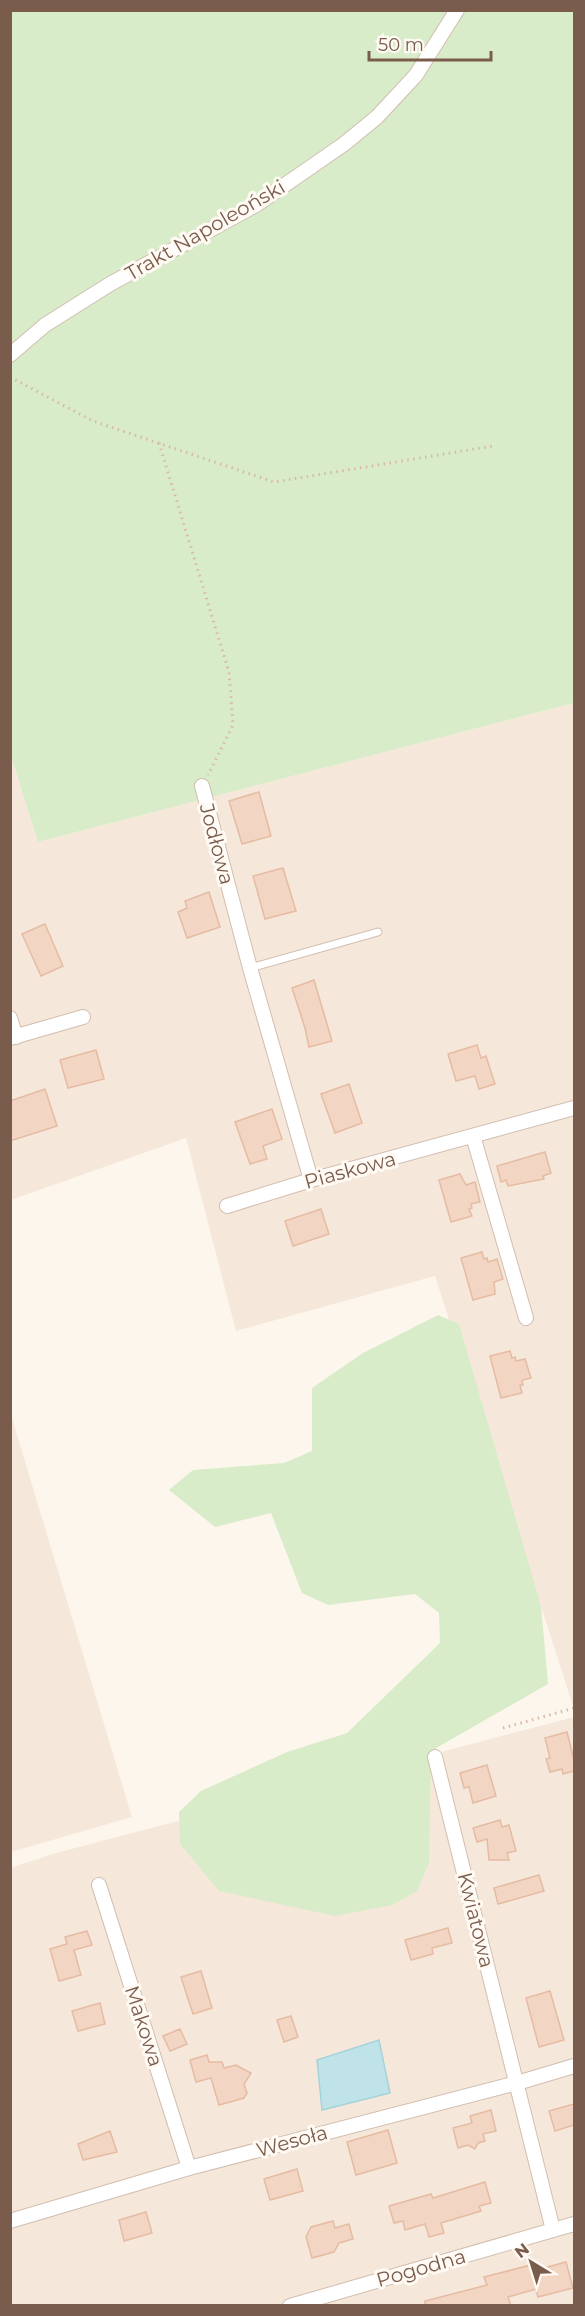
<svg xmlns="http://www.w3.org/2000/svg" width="585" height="2316" viewBox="0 0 585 2316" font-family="Montserrat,sans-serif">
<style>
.residential{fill:#f5e8da}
.green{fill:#d8ecc9}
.water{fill:#bfe3e8;stroke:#a5d3da;stroke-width:1.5}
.building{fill:#f3d5c3;stroke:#e6bba3;stroke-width:1.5}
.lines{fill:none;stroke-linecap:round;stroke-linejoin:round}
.service-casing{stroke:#d1beb0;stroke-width:9}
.minor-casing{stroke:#d1beb0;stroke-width:16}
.path{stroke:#d9b8a5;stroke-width:3;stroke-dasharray:1.5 4.5;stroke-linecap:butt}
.service{stroke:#fff;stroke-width:7}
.minor{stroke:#fff;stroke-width:14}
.labels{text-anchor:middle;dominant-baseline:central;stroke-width:6;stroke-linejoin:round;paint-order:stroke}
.street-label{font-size:20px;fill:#7a5c4d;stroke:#fffaf3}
</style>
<rect width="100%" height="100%" fill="#fdf6ec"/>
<g class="residential">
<polygon points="574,703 574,1709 435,1276 236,1331 186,1138 11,1200 10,753 38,842"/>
<polygon points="11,1415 132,1817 11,1852 10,1852"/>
<polygon points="574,1717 574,2305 11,2305 10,1868 56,1853"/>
</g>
<g class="green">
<polygon points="10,11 574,11 574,703 38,842 10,753"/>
<polygon points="438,1315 459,1324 541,1606 548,1684 431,1751 429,1863 417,1891 392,1905 335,1916 219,1891 180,1844 179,1812 201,1791 287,1752 347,1733 440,1643 439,1613 415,1594 328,1605 302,1593 271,1513 215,1527 169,1490 193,1470 284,1463 312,1451 312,1388 363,1353"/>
</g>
<polygon class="water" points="379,2040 390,2093 322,2110 317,2060"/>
<g class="building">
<polygon points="259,792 271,836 242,844 229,801"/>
<polygon points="283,868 296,911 265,919 253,876"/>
<polygon points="209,892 220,927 187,938 178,912 187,908 185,901"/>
<polygon points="45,924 63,966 41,976 22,934"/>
<polygon points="314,980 332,1041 309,1047 305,1028 292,988"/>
<polygon points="477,1045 481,1058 486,1056 495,1084 479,1089 475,1076 456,1081 448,1054"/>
<polygon points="96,1050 104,1079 68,1088 60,1060"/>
<polygon points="349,1084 362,1123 335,1133 321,1094"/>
<polygon points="45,1089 57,1126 10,1141 10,1101"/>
<polygon points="272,1109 282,1139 263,1146 267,1159 250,1164 235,1122"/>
<polygon points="545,1152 551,1173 543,1176 544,1179 508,1186 506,1180 501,1182 497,1166"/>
<polygon points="460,1174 466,1185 475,1182 480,1202 471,1204 472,1208 469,1209 472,1216 451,1222 439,1180"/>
<polygon points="321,1209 329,1234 293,1246 285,1221"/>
<polygon points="482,1252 484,1259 487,1258 488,1262 497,1259 503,1279 494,1282 495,1294 473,1300 461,1258"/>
<polygon points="510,1351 512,1358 515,1357 516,1361 525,1359 531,1378 522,1380 523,1385 520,1385 522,1393 501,1398 490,1356"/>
<polygon points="567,1732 574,1760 574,1771 563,1774 562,1769 550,1772 546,1759 550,1758 545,1738"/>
<polygon points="487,1765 496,1796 473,1803 469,1787 464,1788 460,1773"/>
<polygon points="500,1820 502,1827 509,1825 516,1851 507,1853 509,1860 489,1860 487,1839 477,1842 473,1828"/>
<polygon points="539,1875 544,1891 498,1904 494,1888"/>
<polygon points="448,1928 452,1943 432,1948 433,1954 411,1960 405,1940"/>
<polygon points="87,1931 92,1945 74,1950 81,1975 59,1981 50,1949 67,1944 65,1937"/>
<polygon points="201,1971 212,2008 193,2014 181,1977"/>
<polygon points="550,1991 564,2040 539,2047 526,1998"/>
<polygon points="100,2003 105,2024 78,2031 72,2011"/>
<polygon points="291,2016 298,2037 284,2042 277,2020"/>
<polygon points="180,2029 187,2044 170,2051 163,2036"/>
<polygon points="207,2055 209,2062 222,2062 224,2068 236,2065 251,2073 244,2084 247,2093 244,2098 219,2105 211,2078 196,2082 190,2060"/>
<polygon points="574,2104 574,2125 555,2131 549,2111"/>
<polygon points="491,2110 496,2131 483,2134 485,2141 478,2143 475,2149 468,2145 458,2148 453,2128 472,2123 470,2116"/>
<polygon points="388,2130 397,2163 356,2175 347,2142"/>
<polygon points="110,2131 117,2152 83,2160 78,2144"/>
<polygon points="297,2169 303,2191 270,2200 264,2179"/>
<polygon points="485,2182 491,2203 479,2206 481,2211 441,2223 444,2233 429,2237 425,2224 405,2230 403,2221 394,2223 389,2206 431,2194 433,2198"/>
<polygon points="146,2212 152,2233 124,2241 119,2220"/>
<polygon points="333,2221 335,2228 349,2224 353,2239 339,2243 334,2252 312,2258 306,2237 311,2227"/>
<polygon points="566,2262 573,2288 538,2297 536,2289 508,2297 511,2306 425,2306 425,2301 487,2285 484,2277 531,2265 533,2271"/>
</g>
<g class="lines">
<g class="service-casing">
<polyline id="service" points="250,968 378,932"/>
</g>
<g class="minor-casing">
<g id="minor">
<polyline points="10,355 45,325 110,284 256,205 344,144 377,117 416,75 457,10"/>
<polyline points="202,786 250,968 311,1180"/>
<polyline points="10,1018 16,1037"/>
<polyline points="10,1038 83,1017"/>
<polyline points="473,1136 526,1318"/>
<polyline points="227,1206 311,1180 574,1108"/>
<polyline points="99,1885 189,2168"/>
<polyline points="10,2221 189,2168 517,2083 574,2066"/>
<polyline points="553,2230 574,2224"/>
<polyline points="290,2306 553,2230 435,1757"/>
</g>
</g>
<g class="path">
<polyline points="10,377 93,421 274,482 493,446"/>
<polyline points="159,443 229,672 233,725 208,775"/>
<polyline points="503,1728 574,1708"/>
</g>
<use href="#service" class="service"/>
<use href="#minor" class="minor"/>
</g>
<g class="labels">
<g class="street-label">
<text transform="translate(205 230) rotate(-30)">Trakt Napoleoński</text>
<text transform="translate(217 844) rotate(75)">Jodłowa</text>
<text transform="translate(350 1170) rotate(-15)">Piaskowa</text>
<text transform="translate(476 1920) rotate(76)">Kwiatowa</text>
<text transform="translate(144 2026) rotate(72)">Makowa</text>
<text transform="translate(292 2141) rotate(-15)">Wesoła</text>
<text transform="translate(421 2268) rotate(-16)">Pogodna</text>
</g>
</g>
<rect width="585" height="2316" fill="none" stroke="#7a5c4d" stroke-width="24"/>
<g transform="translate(531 2262) rotate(322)" stroke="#fffaf3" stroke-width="4.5" paint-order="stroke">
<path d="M0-4.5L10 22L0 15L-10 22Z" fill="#7a5c4d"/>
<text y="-9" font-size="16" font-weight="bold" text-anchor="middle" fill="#7a5c4d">N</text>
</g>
<path d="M369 51v9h122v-9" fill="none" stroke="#7a5c4d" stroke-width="3"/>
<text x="378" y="51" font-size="18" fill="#7a5c4d" stroke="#fffaf3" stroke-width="4.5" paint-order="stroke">50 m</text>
</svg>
